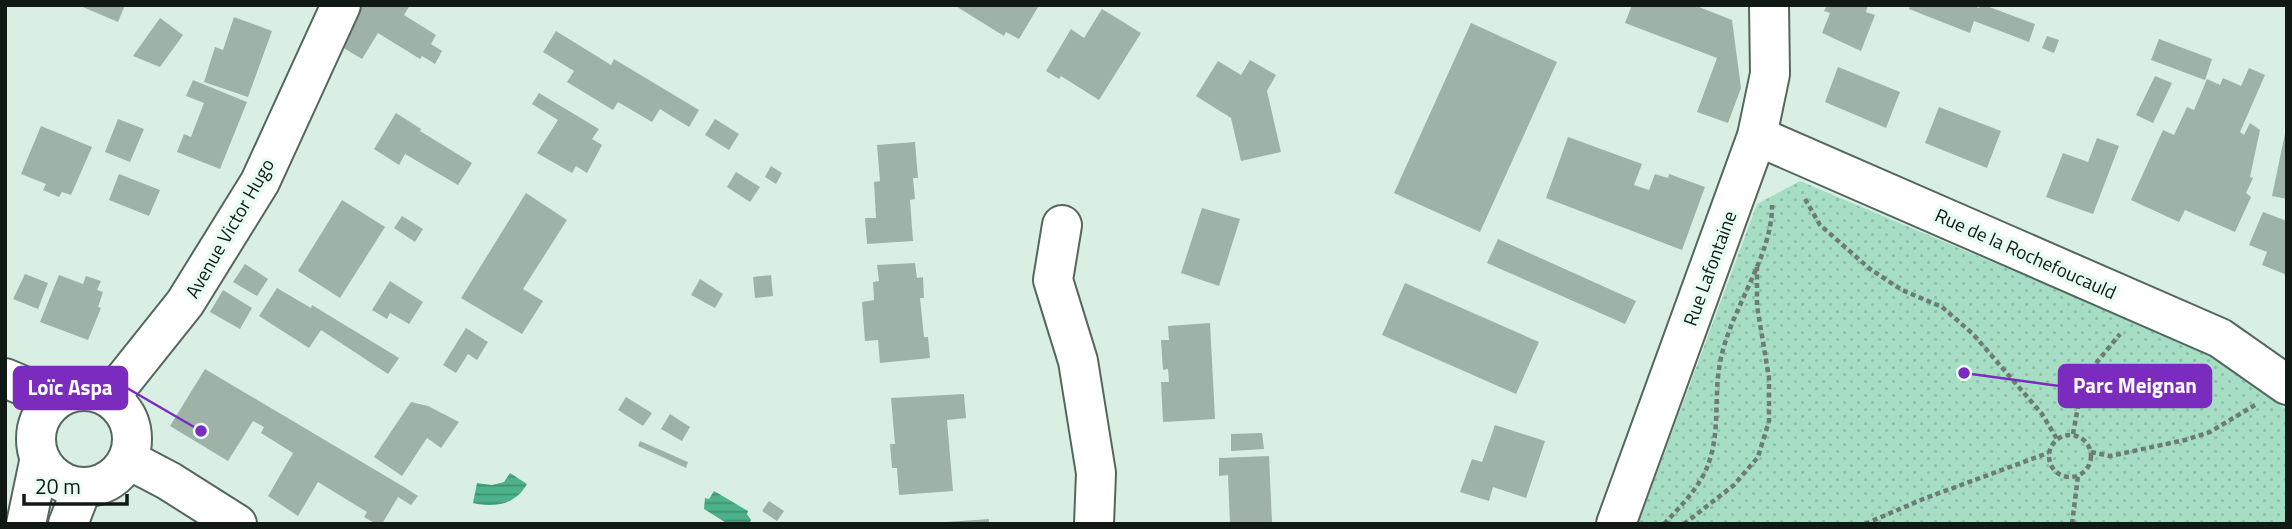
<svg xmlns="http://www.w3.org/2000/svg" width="2292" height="529" viewBox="0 0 2292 529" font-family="'Titillium Web',sans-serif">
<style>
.park{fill:url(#park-dots)}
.water{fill:url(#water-rules)}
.building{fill:#9eb2a8}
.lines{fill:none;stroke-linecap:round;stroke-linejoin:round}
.street-casing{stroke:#54675e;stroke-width:42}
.path{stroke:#6e7c75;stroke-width:4.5;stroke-dasharray:5 3.5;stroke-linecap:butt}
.street{stroke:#fff;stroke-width:38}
.labels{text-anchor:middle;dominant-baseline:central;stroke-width:7;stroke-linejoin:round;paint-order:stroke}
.street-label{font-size:19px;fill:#111915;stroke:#e7fcf2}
.leader{fill:none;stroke:#7b2cbf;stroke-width:2.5}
.callout-dot{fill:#7b2cbf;stroke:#e7fcf2;stroke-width:2.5}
.callout{fill:#7b2cbf;stroke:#7b2cbf;stroke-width:2.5}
.callout-label{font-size:21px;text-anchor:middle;font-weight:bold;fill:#fff}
</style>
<defs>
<pattern id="park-dots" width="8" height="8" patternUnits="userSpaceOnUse" patternTransform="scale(1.75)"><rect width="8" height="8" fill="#a6dec4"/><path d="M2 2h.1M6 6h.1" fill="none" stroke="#8ebea8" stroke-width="1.8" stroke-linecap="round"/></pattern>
<pattern id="water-rules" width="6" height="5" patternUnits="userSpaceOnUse" patternTransform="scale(1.75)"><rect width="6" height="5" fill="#4db28a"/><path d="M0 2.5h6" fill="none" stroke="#3f9070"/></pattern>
</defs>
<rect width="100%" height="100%" fill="#daefe4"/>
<polygon class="park" points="1800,181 2201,350 2287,410 2287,524 1638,524 1757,204"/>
<g class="water">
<path d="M510 473 527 484C515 505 495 508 473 503L477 483 492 485 504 482Z"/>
<polygon points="714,491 748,511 747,514 751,520 749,524 728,524 704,509 705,498 709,499"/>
</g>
<g class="building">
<polygon points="78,5 125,5 118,22"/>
<polygon points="354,5 410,5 404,15 436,35 431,44 442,51 435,64 422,56 420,59 378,33 362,59 342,47"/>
<polygon points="954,5 1035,5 1038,7 1019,39 1006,32 1004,36"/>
<polygon points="1632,5 1694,5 1732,20 1741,88 1728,123 1697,112 1717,58 1625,23"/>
<polygon points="1827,5 1868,5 1866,12 1875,15 1861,51 1822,33 1830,13 1824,11"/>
<polygon points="1910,5 1972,5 1979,8 1980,5 1984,5 2035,24 2029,42 1974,21 1970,33 1909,9"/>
<polygon points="1102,9 1141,33 1099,100 1061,76 1059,79 1046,71 1071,29 1084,38"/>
<polygon points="234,17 272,31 248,97 204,82 215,47 223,50"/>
<polygon points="160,18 183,35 160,67 133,56"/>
<polygon points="1471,23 1557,62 1480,232 1394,193"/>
<polygon points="556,31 611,65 614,59 699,110 689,127 660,109 652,122 618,102 613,110 567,82 574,71 543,52"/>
<polygon points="2047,36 2059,40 2054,53 2042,48"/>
<polygon points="2159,39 2212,59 2205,80 2151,60"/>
<polygon points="1250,60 1276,75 1267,91 1281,152 1241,161 1231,118 1196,96 1218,61 1241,75"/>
<polygon points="1838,67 1900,92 1886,128 1825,102"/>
<polygon points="2249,68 2265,75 2240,132 2244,135 2250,123 2260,130 2250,177 2253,178 2246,193 2251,197 2235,232 2185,210 2179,222 2131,200 2163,130 2174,135 2187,107 2194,110 2207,79 2220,85 2223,78 2241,86"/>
<polygon points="2155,76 2172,83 2153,123 2136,115"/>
<polygon points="193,80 247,102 220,169 177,152 184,134 191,137 204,103 186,96"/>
<polygon points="539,93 599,129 592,139 602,145 587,173 576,166 572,173 537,153 558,120 532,104"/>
<polygon points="1939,107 2001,131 1987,168 1925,143"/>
<polygon points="396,113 421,129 420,131 472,163 458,185 405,154 399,165 374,149"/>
<polygon points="118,119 144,129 130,162 105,152"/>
<polygon points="715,119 739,134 729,150 705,135"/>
<polygon points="41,126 92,147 71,195 62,192 59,197 43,190 46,184 21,174"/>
<polygon points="2286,129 2287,130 2287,199 2272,196"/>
<polygon points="1568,137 1642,164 1634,185 1649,190 1655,174 1668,178 1669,174 1705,187 1682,250 1546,198"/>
<polygon points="2097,138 2119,146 2093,214 2046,197 2063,153 2088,162"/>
<polygon points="915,142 918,178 913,178 915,199 910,200 913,241 867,244 865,218 876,218 874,182 880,181 877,145"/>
<polygon points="771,166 782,173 776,184 765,177"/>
<polygon points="736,172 760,187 750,202 727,187"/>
<polygon points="119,174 160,190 149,216 109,200"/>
<polygon points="526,193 567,220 523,289 543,301 522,334 461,298"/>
<polygon points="342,200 385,227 340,298 298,271"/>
<polygon points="1202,208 1240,219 1219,286 1181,273"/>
<polygon points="2263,212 2287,221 2287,275 2262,265 2267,252 2249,245"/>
<polygon points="402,216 423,229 415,242 394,228"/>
<polygon points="1498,239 1636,301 1625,324 1487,263"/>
<polygon points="915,263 917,278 923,277 924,298 920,298 924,337 928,337 930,358 880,363 878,340 865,341 862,302 874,300 873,282 879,281 877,265"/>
<polygon points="245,264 268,279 257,296 233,282"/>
<polygon points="25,274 48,283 38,309 13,299"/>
<polygon points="59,275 83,284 86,276 101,281 97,290 103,292 98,307 101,308 88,340 40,322"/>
<polygon points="771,275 773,296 755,298 753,277"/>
<polygon points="700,279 723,294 715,308 691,295"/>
<polygon points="390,281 423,302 409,324 390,313 387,319 372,310"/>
<polygon points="1405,283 1539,342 1516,394 1382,335"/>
<polygon points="277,288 311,308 312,305 399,358 388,374 321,330 309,348 259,316"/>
<polygon points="223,290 252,308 240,329 210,312"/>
<polygon points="1210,323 1215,419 1163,422 1161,382 1169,382 1168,369 1163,370 1161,340 1169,340 1168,326"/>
<polygon points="466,328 488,342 477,360 468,354 456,373 443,365"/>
<polygon points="205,369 404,487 418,496 411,505 398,497 382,524 376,524 364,517 367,512 318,482 298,516 268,496 293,453 261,433 264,427 253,421 228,461 170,426"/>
<polygon points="964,394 966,418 947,420 953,491 899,495 897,468 892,468 890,444 895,444 891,398"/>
<polygon points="626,397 652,413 643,426 618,410"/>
<polygon points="411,402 428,406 459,422 441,448 427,438 402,476 374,457"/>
<polygon points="670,414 690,427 682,441 661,429"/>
<polygon points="1495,425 1545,441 1526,498 1493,487 1489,501 1460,492 1472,459 1482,462"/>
<polygon points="1262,433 1264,449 1231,451 1231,434"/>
<polygon points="640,441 688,462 686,468 638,446"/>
<polygon points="1269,456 1272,522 1230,524 1228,475 1219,476 1219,458"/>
<polygon points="769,501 784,511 777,521 762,511"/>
<polygon points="989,519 989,524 946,524 946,522"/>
</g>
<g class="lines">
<g class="street-casing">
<g id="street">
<polyline points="1757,136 2220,338 2287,385"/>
<polyline points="1062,225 1053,280 1078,361 1096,473 1094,524"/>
<polyline points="5,378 31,389 50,403"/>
<circle cx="84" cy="439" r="48"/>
<polyline points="110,397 185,303 260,182 341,5"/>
<polyline points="129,460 169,481 237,524"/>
<polyline points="26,524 39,462"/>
<polyline points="68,524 82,488"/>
<polyline points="1616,524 1757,136 1770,74 1769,5"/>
</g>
</g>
<g class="path">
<polyline points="1805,199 1820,225 1870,269 1902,290 1942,307 1973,334 2042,414 2057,439"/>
<polyline points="2073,434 2083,379 2120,334"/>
<circle cx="2070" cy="456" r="21"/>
<polyline points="2091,452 2110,456 2185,440 2210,432 2255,405"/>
<path d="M1664 524C1679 508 1694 493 1704 474 1722 438 1713 400 1720 363 1729 311 1773 256 1772 205"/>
<polyline points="1684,524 1734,485 1758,457 1769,421 1769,378 1757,306 1757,267"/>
<polyline points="1865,524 1923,499 2048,453"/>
<polyline points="2072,524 2078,476"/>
</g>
<use href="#street" class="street"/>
</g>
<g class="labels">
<g class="street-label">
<text transform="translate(229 228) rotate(-60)">Avenue Victor Hugo</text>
<text transform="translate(2026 253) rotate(24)">Rue de la Rochefoucauld</text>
<text transform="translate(1709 268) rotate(-70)">Rue Lafontaine</text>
</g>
</g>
<path class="leader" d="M1964 373L2059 386M201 431L127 388"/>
<g class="callout-dot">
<circle cx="1964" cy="373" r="7"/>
<circle cx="201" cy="431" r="7"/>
</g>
<g class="callout">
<rect x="2059" y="365" width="152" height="42" rx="7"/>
<rect x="14" y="367" width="113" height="42" rx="7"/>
</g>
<g class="callout-label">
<text x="2135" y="393">Parc Meignan</text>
<text x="70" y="395">Loïc Aspa</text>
</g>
<rect width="2292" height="529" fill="none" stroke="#111915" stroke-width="14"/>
<path d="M24 494v10h103v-10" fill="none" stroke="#111915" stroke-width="3.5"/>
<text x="35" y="494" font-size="21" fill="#111915" stroke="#e7fcf2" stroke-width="5" paint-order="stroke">20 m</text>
</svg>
